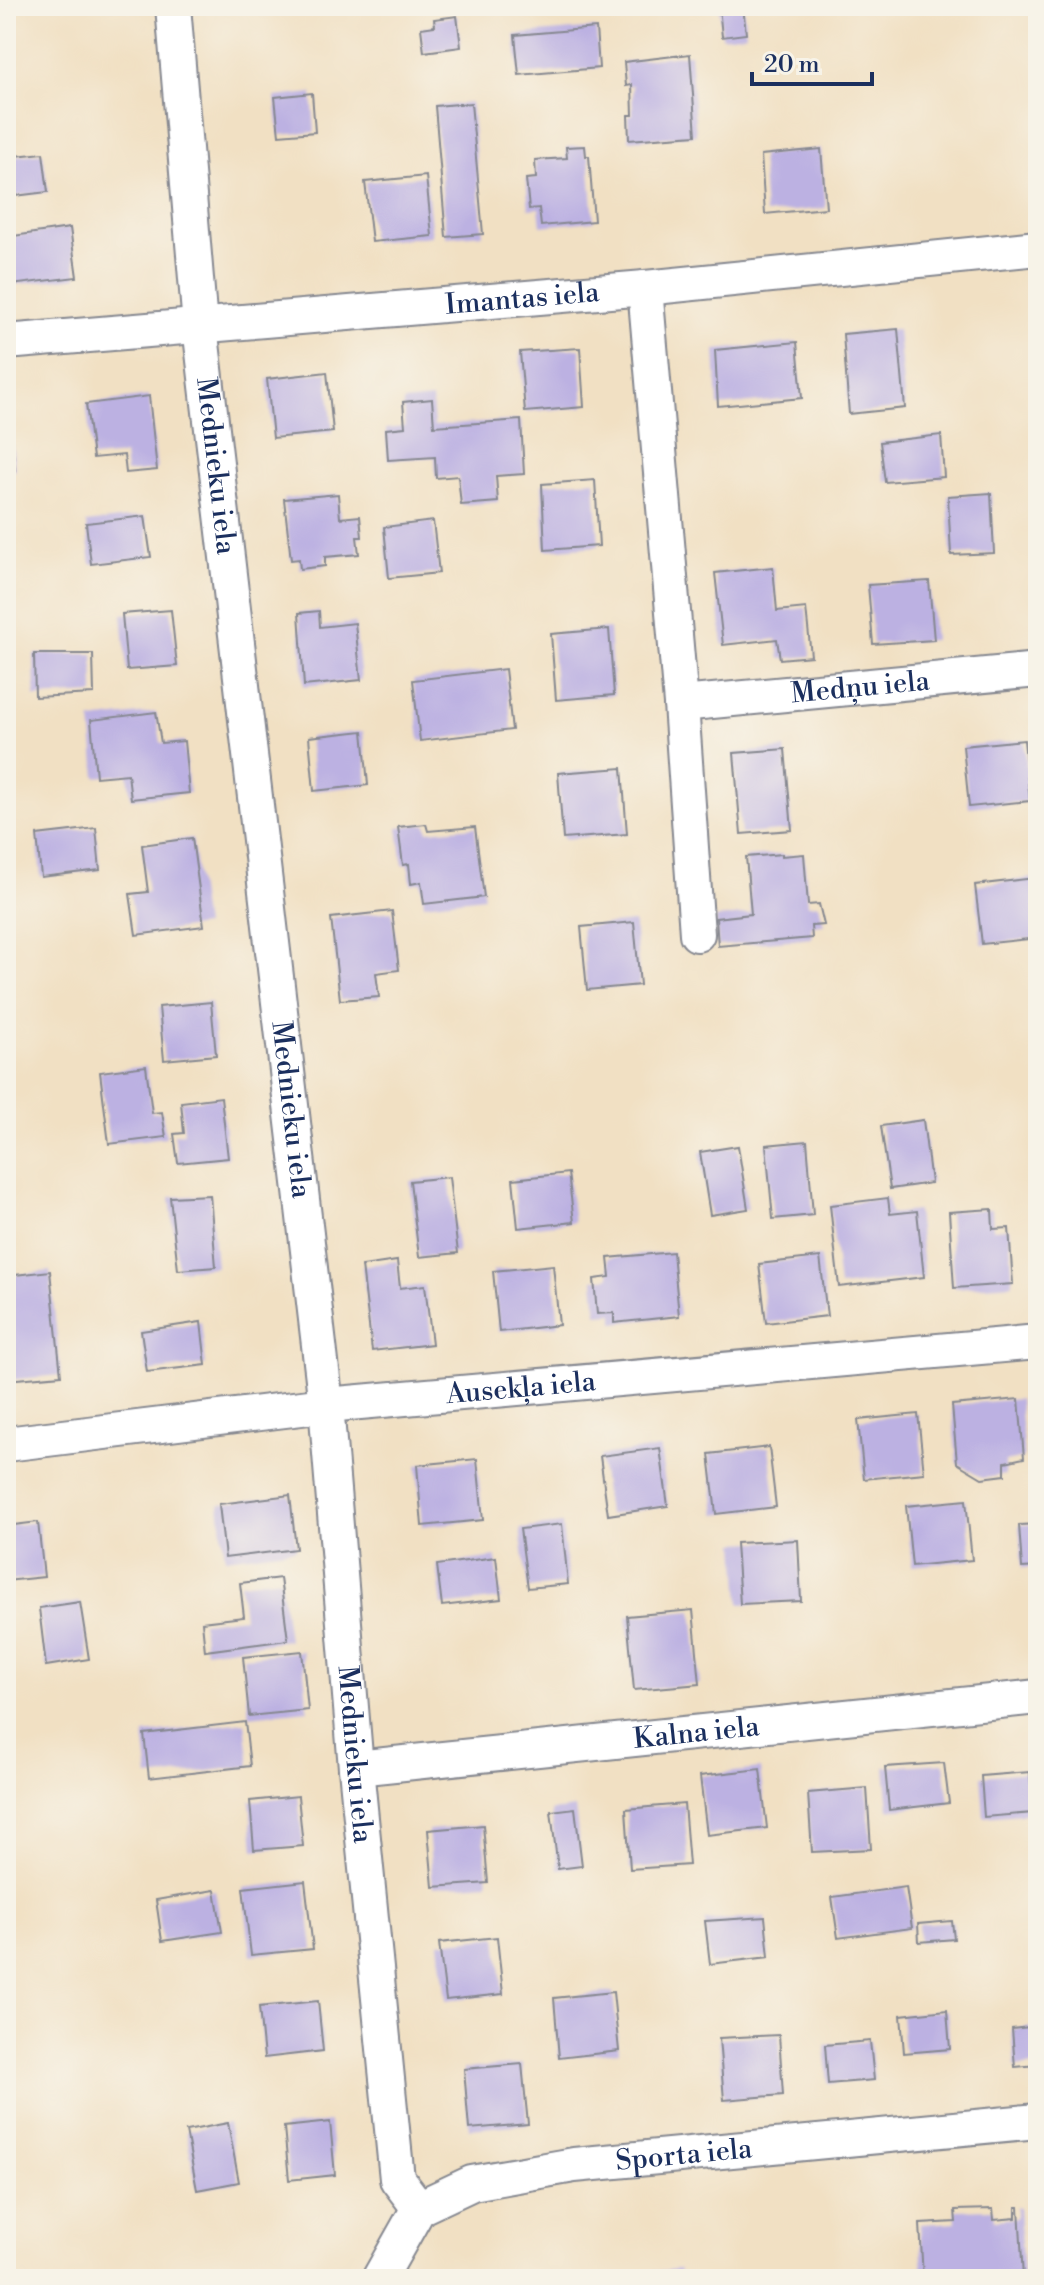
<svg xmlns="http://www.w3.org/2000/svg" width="1044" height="2285" viewBox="0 0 1044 2285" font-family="'Libre Bodoni',serif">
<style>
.building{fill:#bcb1e2}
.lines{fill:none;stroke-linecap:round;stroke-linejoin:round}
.minor-casing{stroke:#868890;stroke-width:38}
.minor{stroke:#fff;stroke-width:34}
.labels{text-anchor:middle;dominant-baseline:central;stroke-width:7;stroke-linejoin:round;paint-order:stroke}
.street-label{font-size:28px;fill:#1b2f5e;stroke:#f7f3e8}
</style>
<rect width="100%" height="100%" fill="#f7f3e8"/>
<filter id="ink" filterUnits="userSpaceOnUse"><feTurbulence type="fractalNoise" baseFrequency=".0125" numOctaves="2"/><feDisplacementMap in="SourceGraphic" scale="16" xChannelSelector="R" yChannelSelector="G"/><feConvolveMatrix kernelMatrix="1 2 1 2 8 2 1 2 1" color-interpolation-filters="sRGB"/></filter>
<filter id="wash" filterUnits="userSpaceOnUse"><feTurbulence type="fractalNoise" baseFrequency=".006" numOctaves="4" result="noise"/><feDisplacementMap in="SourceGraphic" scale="32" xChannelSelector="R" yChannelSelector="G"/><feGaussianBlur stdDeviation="1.8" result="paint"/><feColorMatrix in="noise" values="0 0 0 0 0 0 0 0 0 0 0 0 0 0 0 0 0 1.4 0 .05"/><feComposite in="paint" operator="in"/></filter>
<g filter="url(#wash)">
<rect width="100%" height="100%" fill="#f1e0c3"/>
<g id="blocks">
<g class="building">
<polygon points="719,6 743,6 746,34 722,37"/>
<polygon points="457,16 461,47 424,52 421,28 435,26 434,19"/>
<polygon points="596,28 599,68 519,75 515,35"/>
<polygon points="690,54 696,135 629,140 628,115 633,115 632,85 626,86 624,62"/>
<polygon points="312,93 315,132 279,135 275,97"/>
<polygon points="471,103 483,234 446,237 435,106"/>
<polygon points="585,146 586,156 589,156 594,221 541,226 539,208 529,209 526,179 536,178 535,160 567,158 566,147"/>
<polygon points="821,149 826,208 765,214 761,155"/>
<polygon points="43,153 48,192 6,197 6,157"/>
<polygon points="426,176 432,236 372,242 365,182"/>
<polygon points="70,228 77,277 11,285 6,237"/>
<polygon points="898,329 905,408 849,414 843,334"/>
<polygon points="797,342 802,398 718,406 715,350"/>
<polygon points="580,348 584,407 525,412 520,352"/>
<polygon points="327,372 333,432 273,438 267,379"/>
<polygon points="149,396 157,470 126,473 124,455 93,458 86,404"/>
<polygon points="432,399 434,426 521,420 524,474 496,476 498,502 461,505 458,476 436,478 435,457 388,460 386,429 405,427 403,402"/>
<polygon points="6,408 8,408 15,471 6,472"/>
<polygon points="941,435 944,477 885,482 880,442"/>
<polygon points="595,480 599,546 545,550 542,484"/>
<polygon points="991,493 994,553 951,555 948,496"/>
<polygon points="338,494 340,518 360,516 362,537 357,537 359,554 325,557 325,566 300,569 299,559 291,560 284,499"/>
<polygon points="145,516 151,557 91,564 86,523"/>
<polygon points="433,521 439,573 389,578 384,527"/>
<polygon points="773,567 777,611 806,608 811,656 780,659 777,639 723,645 715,573"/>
<polygon points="929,581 934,640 873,644 868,585"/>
<polygon points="171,610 177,666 127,670 122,614"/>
<polygon points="319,611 320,627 355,623 361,680 304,686 299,613"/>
<polygon points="609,629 614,695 556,700 551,634"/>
<polygon points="34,654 93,654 94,694 35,697"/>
<polygon points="505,669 512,730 420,741 413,680"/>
<polygon points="156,712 161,743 184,741 189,793 131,799 128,774 96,777 91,720"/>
<polygon points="363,731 368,785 314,791 309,737"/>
<polygon points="1024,740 1030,801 969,807 963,746"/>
<polygon points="785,749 792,830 741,834 734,753"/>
<polygon points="622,768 627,834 563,839 558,773"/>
<polygon points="426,824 428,831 475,827 484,897 424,904 421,882 411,884 409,864 403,865 398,827"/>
<polygon points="96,828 100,870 41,877 37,835"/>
<polygon points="192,838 204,926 136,935 130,894 148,892 142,845"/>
<polygon points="782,854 782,856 804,854 808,905 819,904 824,925 811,926 812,938 718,946 716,918 751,914 746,857"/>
<polygon points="1035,878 1038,938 982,944 975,885"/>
<polygon points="392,911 399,970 376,973 379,997 340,1000 331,918"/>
<polygon points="634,922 640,985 587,990 581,927"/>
<polygon points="211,1002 216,1055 164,1060 159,1007"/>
<polygon points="146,1066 152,1113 162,1112 166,1137 109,1144 100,1072"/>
<polygon points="221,1097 228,1158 178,1163 174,1134 184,1133 181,1102"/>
<polygon points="923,1120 931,1183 890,1189 881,1126"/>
<polygon points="807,1141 813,1215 773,1219 766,1145"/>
<polygon points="738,1146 748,1209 710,1215 700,1152"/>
<polygon points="568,1173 574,1222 518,1228 513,1179"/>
<polygon points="449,1177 458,1253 419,1257 410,1181"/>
<polygon points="210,1195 216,1267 178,1270 170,1197"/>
<polygon points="888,1198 890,1214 917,1211 924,1277 839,1287 830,1205"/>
<polygon points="992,1209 993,1229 1009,1228 1013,1284 954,1288 949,1212"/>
<polygon points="673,1252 679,1316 614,1323 614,1313 597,1314 594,1279 610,1277 608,1258"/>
<polygon points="820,1257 827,1316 766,1323 759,1264"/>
<polygon points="397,1261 400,1288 425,1285 432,1344 372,1351 362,1266"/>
<polygon points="553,1265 559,1325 499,1332 493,1271"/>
<polygon points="50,1271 61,1375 6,1380 6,1276"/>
<polygon points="201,1322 206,1365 147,1372 141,1331"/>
<polygon points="1019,1399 1024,1458 1005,1462 1005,1475 982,1478 957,1463 952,1405"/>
<polygon points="918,1414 924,1473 864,1479 858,1420"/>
<polygon points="769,1447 776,1507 716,1514 709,1454"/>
<polygon points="660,1448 668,1506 608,1515 600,1456"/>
<polygon points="477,1459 483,1520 422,1526 417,1465"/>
<polygon points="290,1495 296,1549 225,1558 219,1504"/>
<polygon points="966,1500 972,1560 912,1566 906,1506"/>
<polygon points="38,1522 44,1577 6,1581 6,1526"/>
<polygon points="562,1524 568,1584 528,1588 520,1529"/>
<polygon points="1038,1524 1038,1567 1022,1568 1019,1525"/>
<polygon points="798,1540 801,1601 740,1604 736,1543"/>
<polygon points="496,1557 501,1599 442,1606 437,1565"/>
<polygon points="280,1578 288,1640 205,1651 202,1622 244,1617 240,1583"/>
<polygon points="80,1602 89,1659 46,1666 39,1608"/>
<polygon points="693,1610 700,1684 634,1690 627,1616"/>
<polygon points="302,1651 308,1710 249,1716 243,1657"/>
<polygon points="245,1722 250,1766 149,1778 144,1734"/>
<polygon points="944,1763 949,1803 889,1810 885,1767"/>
<polygon points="760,1769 767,1828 707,1835 700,1776"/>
<polygon points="1030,1772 1033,1813 984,1817 981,1776"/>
<polygon points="867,1788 871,1849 812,1852 808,1793"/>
<polygon points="298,1796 303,1846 254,1850 250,1801"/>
<polygon points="684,1804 689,1865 630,1869 626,1809"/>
<polygon points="575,1808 582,1866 558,1869 551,1811"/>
<polygon points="483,1825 488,1883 433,1887 428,1830"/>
<polygon points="305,1881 313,1949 251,1955 243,1888"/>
<polygon points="906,1887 912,1928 838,1938 832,1897"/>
<polygon points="215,1890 222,1932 162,1941 156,1900"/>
<polygon points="765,1917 769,1957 710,1964 705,1921"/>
<polygon points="952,1921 954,1939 919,1942 918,1924"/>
<polygon points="497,1937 503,1994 446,2000 439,1943"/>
<polygon points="613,1992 619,2051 559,2058 554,1998"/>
<polygon points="318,2001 323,2051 264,2058 259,2007"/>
<polygon points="947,2010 950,2049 904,2053 901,2015"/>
<polygon points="1038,2026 1038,2065 1015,2067 1012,2029"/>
<polygon points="779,2035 783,2095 724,2100 719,2038"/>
<polygon points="870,2041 874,2080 828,2084 825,2045"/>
<polygon points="522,2064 528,2124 469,2129 464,2069"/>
<polygon points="330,2122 335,2175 289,2180 284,2127"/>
<polygon points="228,2123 239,2182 197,2190 186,2131"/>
<polygon points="1016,2207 1019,2207 1023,2279 995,2279 994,2274 923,2278 920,2224 956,2222 955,2210 993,2209 994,2220 1016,2218"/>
<polygon points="679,2269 680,2279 639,2279 638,2273"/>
</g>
</g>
</g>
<g filter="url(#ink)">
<use href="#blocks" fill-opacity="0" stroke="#868890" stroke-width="2"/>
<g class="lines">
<g class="minor-casing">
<g id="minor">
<path id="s1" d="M173 6 200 326 326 1405 356 1768 397 2179 419 2208"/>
<polyline points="645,288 681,704 697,934"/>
<path id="s2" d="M6 342 645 288 1038 248"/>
<path id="s3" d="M681 704 1038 670"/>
<path id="s4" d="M6 1444 326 1405 1038 1342"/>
<path id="s5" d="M356 1768 1038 1697"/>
<path id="s6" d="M379 2279 419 2208 472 2183 574 2165 1038 2121"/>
</g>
</g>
<use href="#minor" class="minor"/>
</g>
</g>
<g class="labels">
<g class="street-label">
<text stroke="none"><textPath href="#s2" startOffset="518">Imantas iela</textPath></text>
<text stroke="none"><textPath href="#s1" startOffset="462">Mednieku iela</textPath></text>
<text stroke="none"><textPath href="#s3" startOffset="180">Medņu iela</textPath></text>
<text stroke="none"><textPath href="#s1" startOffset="1110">Mednieku iela</textPath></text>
<text stroke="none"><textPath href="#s4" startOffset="518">Ausekļa iela</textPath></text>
<text stroke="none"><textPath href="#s5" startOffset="342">Kalna iela</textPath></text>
<text stroke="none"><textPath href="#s1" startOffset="1758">Mednieku iela</textPath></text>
<text stroke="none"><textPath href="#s6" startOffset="354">Sporta iela</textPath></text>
</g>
</g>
<rect width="1044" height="2285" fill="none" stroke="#f7f3e8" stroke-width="32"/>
<path d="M752 72v12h120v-12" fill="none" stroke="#1b2f5e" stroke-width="4"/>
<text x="764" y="72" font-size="24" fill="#1b2f5e" stroke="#f7f3e8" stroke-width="6" paint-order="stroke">20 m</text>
</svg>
